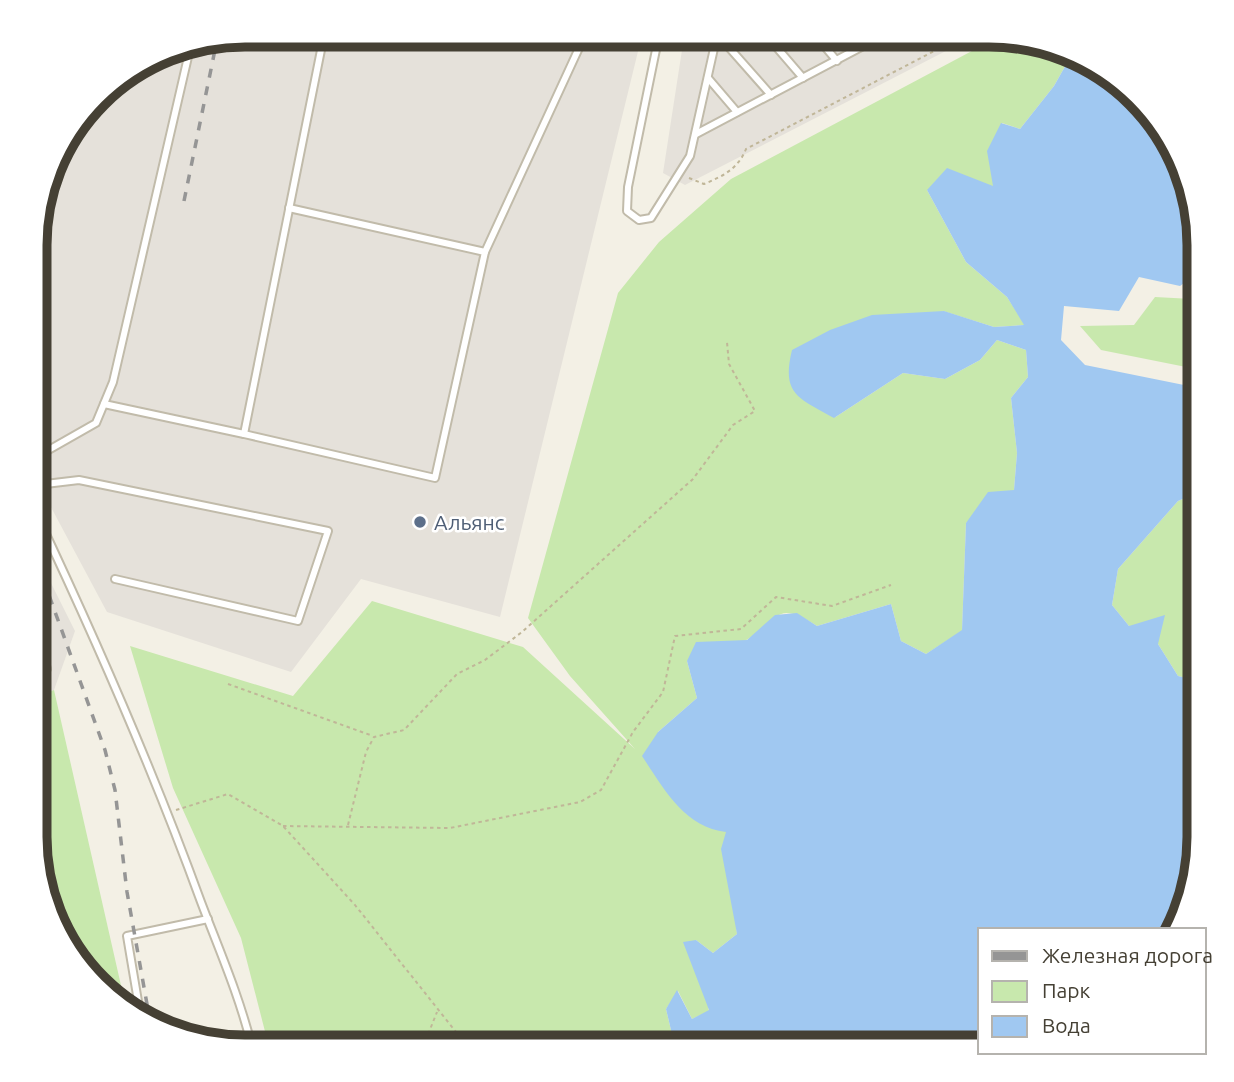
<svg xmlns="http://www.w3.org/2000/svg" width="1234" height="1082" viewBox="0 0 1234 1082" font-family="Ubuntu,sans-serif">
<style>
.industrial{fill:#e5e1da}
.green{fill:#c8e8ad}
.water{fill:#a0c8f1}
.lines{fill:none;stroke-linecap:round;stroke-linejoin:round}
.lane-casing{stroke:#c1bbaa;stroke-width:10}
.path{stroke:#c0b698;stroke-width:2;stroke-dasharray:3.5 3.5;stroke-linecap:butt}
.lane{stroke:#fff;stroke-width:6}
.rail{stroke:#959595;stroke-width:3.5;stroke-dasharray:9 9;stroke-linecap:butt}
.service-dot{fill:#5c6f8a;stroke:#fff;stroke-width:2.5}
.labels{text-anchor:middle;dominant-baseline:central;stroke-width:5;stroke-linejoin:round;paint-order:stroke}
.service-label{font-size:21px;fill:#4e5e75;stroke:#fff;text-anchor:start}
.rim{fill:none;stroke:#454034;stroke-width:9}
</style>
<rect width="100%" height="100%" fill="#f3f0e5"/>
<g class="industrial">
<polygon points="245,35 642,35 500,617 361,579 291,672 107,612 37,481 39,204 63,140 107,87 177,46"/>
<polygon points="680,35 977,35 685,185 663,173 684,37"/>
<polygon points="37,555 75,631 54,690 36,697"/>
</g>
<g class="green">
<path d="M1002 35 1072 54 1054 86 1020 129 1002 123 993 186 927 190 966 262 1007 297 1025 325 994 327 943 311 834 418 903 373 945 379 980 360 997 340 1026 350 1028 377 1011 398 1017 453 1014 490 966 523 962 631 926 654 901 641 891 604 817 626C776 600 780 618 748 639 732 650 706 654 687 661L697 698 658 732 727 832 737 934 713 953 696 940 709 1011 692 1019 678 991 666 1009 675 1047H269L241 938 173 788 130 646 293 696 372 601 523 647 635 749 570 676 528 618 618 293 659 242 731 179Z"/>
<polygon points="1199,294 1199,372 1191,368 1101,350 1080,326 1134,325 1155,297 1192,299"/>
<polygon points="1199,492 1199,681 1178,676 1158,644 1129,626 1112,605 1118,569 1178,501"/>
<path d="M54 690 125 1003C113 995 96 986 87 975 21 897 36 791 36 697Z"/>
</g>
<path class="water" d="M1072 54 1082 56 1147 106 1183 164 1199 231V272L1180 286 1139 277 1119 311 1064 306 1061 340 1085 365 1184 385 1199 393V492L1178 501 1118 569 1112 605 1129 626 1165 615 1158 644 1178 676 1199 681C1199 741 1208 882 1174 930H980V1047H675L666 1009 677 990 692 1019 709 1010 683 942 696 940 713 953 737 934 721 849 726 832C684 827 664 789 642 756L658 732 697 698 687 661 696 642 747 640 775 615 797 613 817 626 891 604 901 641 926 654 962 630 966 523 988 492 1014 490 1017 453 1011 398 1028 377 1026 350 997 340 980 360 945 379 903 373 834 418C799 398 781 395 792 350L830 330 872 315 944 311 994 327 1024 325 1007 297 966 262 927 190 947 168 993 186 987 151 1001 123 1020 129 1054 86Z"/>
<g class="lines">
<g class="lane-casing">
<g id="lane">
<polyline points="659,35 628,187 627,211 639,220 651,218 690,156 717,35"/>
<polyline points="718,35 771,95"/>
<polyline points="766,35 803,78"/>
<polyline points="815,35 837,61"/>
<polyline points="708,78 737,112"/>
<polyline points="696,134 884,35"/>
<polyline points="485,252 585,35"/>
<polyline points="104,404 244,434 324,35"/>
<polyline points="244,434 435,478 485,252 289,208"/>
<polyline points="38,456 96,423 113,382 191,44"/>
<polyline points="37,485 79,480 328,531 298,621 115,579"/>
<path d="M37 515C97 642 153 770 201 902 220 952 239 995 252 1047"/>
<polyline points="36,684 47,669 37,636"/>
<polyline points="140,1013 127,936 208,919"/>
</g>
</g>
<g class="path">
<path d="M689 178 704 184C723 176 738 169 746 149L965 35"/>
<polyline points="1184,553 1199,555"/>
<polyline points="228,684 373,736"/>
<polyline points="176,810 228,794 283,826 355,905 468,1047"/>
<polyline points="348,825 366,752 374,737 404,730 457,674 485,660 522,632 693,479 733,425 755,411 729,364 727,342"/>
<polyline points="283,826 450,828 580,802 601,790 633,732 663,692 675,636 741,629 776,597 832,606 891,585"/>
<polyline points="423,1047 437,1012"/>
</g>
<use href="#lane" class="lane"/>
<g class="rail">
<polyline points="184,201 217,40"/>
<polyline points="37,562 105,750 115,790 127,892 150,1021"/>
</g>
</g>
<circle class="service-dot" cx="420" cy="522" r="7"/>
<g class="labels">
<g class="service-label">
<text x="434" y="522">Альянс</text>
</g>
</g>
<path d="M0 0H1234V1082H0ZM245 47H989A198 198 0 0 1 1187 245V837A198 198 0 0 1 989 1035H245A198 198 0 0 1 47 837V245A198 198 0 0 1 245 47Z" fill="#fff" fill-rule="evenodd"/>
<path class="rim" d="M245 47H989A198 198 0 0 1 1187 245V837A198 198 0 0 1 989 1035H245A198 198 0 0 1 47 837V245A198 198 0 0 1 245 47Z"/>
<rect x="978" y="928" width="228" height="126" fill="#ffffff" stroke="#b5b3ae" stroke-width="2"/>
<rect x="992" y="951" width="35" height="10" fill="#959595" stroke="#b5b3ae" stroke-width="2"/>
<text x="1042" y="963" font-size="21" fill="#454034">Железная дорога</text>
<rect x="992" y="981" width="35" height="21" fill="#c8e8ad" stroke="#b5b3ae" stroke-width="2"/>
<text x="1042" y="998" font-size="21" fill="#454034">Парк</text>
<rect x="992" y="1016" width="35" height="21" fill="#a0c8f1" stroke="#b5b3ae" stroke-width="2"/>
<text x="1042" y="1033" font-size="21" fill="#454034">Вода</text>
</svg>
